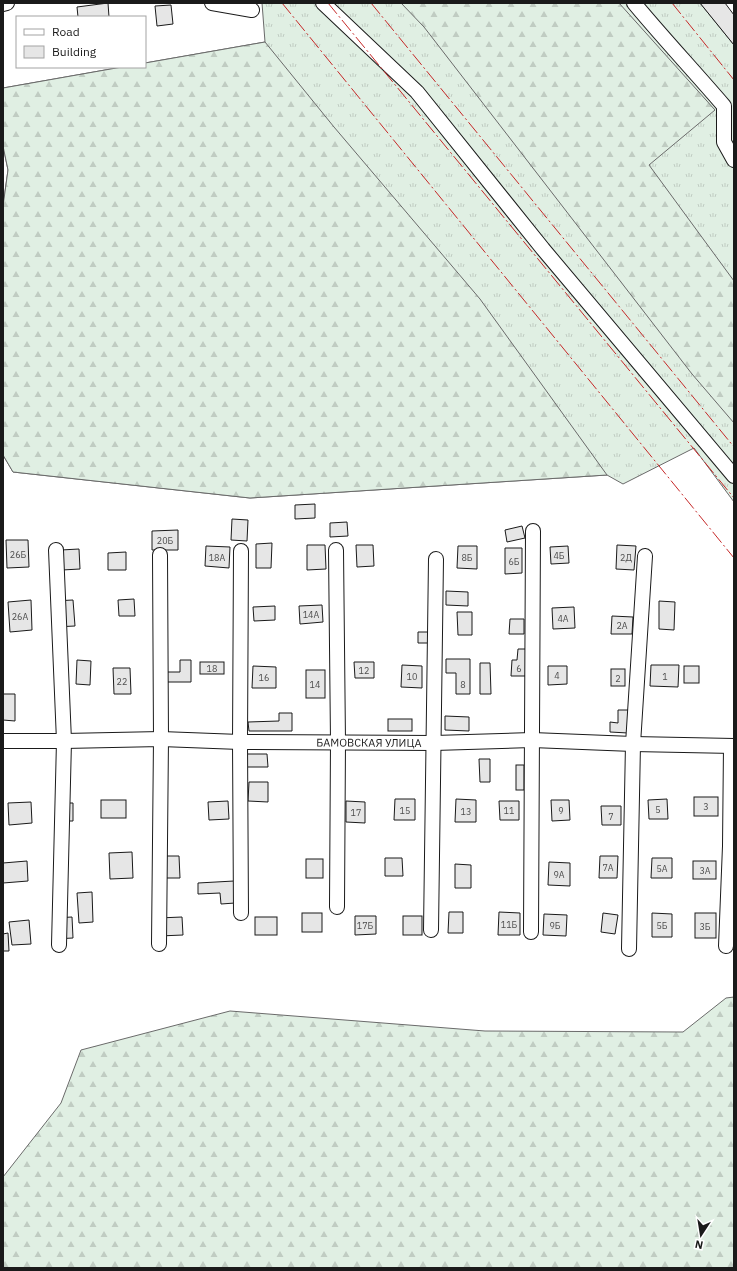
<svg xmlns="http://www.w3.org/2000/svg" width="737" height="1271" viewBox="0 0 737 1271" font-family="'IBM Plex Sans',sans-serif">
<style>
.grass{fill:url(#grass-tufts);stroke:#6a6a6a}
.forest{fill:url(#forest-firs);stroke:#6a6a6a}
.building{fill:#e6e6e6;stroke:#1a1a1a}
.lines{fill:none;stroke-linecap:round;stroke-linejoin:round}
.minor-casing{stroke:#1a1a1a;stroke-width:16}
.minor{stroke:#fff;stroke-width:14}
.power{stroke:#c62828;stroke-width:1;stroke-dasharray:14 3 2 3;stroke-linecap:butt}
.labels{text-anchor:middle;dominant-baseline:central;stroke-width:3;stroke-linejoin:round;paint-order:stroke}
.number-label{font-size:9px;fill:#4d4d4d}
.street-label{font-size:11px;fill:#1a1a1a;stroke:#fff}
</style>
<defs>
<pattern id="grass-tufts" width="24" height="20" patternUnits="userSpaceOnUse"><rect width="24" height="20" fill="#e0efe3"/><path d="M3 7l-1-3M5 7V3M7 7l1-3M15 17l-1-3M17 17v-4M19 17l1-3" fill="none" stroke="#c0ccc2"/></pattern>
<pattern id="forest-firs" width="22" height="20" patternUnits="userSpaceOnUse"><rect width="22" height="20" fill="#e0efe3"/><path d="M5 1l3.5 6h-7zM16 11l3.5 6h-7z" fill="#c0ccc2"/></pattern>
</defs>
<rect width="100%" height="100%" fill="#fff"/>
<polygon class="grass" points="262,3 700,3 734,45 734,502 694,448 623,484 607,475 250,498 13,472 3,455 3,206 8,170 3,146 3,88 122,67 145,67 145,63 265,42"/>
<g class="forest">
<polygon points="401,3 619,3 715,110 649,165 734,281 734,423 692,374 424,27"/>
<polygon points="265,42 334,127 480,299 607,475 250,498 13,472 3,455 3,206 8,170 3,146 3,88 122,67 145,67 145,63"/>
<polygon points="734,997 734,1268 3,1268 3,1177 61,1103 81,1050 230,1011 485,1031 683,1032 726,998"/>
</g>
<g class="building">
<polygon points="108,3 109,17 78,17 77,7"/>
<polygon points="700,3 725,3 734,15 734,45"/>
<polygon points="171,5 173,24 157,26 155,6"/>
<polygon points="315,504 315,518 295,519 295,505"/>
<polygon points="232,519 248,520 247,541 231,540"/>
<polygon points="347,522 348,536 330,537 330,523"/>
<polygon points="522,526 525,538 507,542 505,530"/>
<polygon points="178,530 178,550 152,550 152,531"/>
<polygon points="6,540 28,540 29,567 7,568"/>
<polygon points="272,543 271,568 256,568 256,544"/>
<polygon points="307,545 325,545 326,569 307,570"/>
<polygon points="356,545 373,545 374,566 357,567"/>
<polygon points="617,545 636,546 634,570 616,569"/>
<polygon points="206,546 230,547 229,568 205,566"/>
<polygon points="458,546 477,546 477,569 457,568"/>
<polygon points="568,546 569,563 551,564 550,547"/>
<polygon points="505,548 522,548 522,573 505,574"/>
<polygon points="79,549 80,569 62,570 61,550"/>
<polygon points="126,552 126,570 108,570 108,553"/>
<polygon points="446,591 468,592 468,606 446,605"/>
<polygon points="134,599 135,616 119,616 118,600"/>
<polygon points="31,600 32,630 10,632 8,602"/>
<polygon points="73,600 75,626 54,627 53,601"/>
<polygon points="659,601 675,602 674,630 659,629"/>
<polygon points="322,605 323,622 300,624 299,606"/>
<polygon points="275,606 275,620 254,621 253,607"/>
<polygon points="574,607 575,628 553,629 552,608"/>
<polygon points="457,612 472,612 472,635 458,635"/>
<polygon points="612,616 633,617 632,634 611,634"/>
<polygon points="510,619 524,619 524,634 509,634"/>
<polygon points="418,632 430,632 429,643 418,643"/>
<polygon points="518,649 528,649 527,676 511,676 512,660 517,660"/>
<polygon points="446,659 470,659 470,694 456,694 456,673 446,673"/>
<polygon points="77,660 91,661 90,685 76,684"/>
<polygon points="180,660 191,660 191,682 165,682 165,672 180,672"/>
<rect x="200" y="662" width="24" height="12"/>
<polygon points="354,662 374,662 374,678 355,678"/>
<polygon points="480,663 490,663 491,694 480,694"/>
<polygon points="402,665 422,666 422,688 401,687"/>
<polygon points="651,665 679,665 678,687 650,686"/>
<polygon points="253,666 276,667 276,688 252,688"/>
<polygon points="548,666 567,666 567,684 548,685"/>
<rect x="684" y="666" width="15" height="17"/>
<polygon points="113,668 130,668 131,694 114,694"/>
<rect x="611" y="669" width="14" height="17"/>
<rect x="306" y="670" width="19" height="28"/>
<polygon points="3,694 15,694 15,721 3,720"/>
<polygon points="618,710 629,710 628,733 610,732 610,722 618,723"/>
<polygon points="279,713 292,713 292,731 249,731 248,722 279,721"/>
<polygon points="445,716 469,717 469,731 445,730"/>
<rect x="388" y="719" width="24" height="12"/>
<polygon points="247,754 267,754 268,767 247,767"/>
<polygon points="479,759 490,759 490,782 480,782"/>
<rect x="516" y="765" width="8" height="25"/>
<polygon points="249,782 268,782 268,802 248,801"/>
<rect x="694" y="797" width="24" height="19"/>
<polygon points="395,799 415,799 415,820 394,820"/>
<polygon points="456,799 476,800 476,822 455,822"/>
<polygon points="667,799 668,819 649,819 648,800"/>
<rect x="101" y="800" width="25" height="18"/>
<polygon points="551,800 569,800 570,820 552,821"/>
<polygon points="228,801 229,819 209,820 208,802"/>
<polygon points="346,801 365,802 365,823 346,822"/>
<polygon points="499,801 519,801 519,820 500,820"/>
<polygon points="31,802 32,823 9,825 8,803"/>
<polygon points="58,803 73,803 73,821 59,821"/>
<polygon points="601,806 621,806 621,825 602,825"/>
<polygon points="132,852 133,878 110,879 109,853"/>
<polygon points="157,856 179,856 180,878 157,878"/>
<polygon points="600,856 618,856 617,878 599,878"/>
<polygon points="385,858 402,858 403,876 385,876"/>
<polygon points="652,858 672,858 672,878 651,878"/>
<rect x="306" y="859" width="17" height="19"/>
<polygon points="27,861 28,881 3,883 3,863"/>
<rect x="693" y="861" width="23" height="18"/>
<polygon points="549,862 570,863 570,886 548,885"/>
<polygon points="455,864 471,865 471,888 455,888"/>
<polygon points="234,881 235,903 221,904 220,893 198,894 198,883"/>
<polygon points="92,892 93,922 79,923 77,893"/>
<polygon points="449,912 463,912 463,933 448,933"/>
<polygon points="499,912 520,913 520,935 498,935"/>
<rect x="302" y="913" width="20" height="19"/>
<polygon points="603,913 618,915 615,934 601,932"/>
<polygon points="652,913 672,914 672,937 652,937"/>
<rect x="695" y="913" width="21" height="25"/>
<polygon points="544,914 567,915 566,936 543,935"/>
<polygon points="355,916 376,916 376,934 355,935"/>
<rect x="403" y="916" width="19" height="19"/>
<polygon points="72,917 73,938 54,939 53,918"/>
<polygon points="182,917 183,935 159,936 158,918"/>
<rect x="255" y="917" width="22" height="18"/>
<polygon points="29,920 31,944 12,945 9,922"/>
<polygon points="8,933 9,951 3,951 3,934"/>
</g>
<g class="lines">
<g class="minor-casing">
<g id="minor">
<polyline points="212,3 252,10"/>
<polyline points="323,3 417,92 543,249 734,476"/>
<path d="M634 3C663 38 694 71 724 106V142L734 160"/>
<polyline points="3,4 7,3"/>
<polyline points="56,550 64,741 59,945"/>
<polyline points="336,550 338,742 337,907"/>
<polyline points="241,551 240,742 241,913"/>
<path id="s1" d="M3 741H64L161 739 240 742 434 743 532 740 633 744 734 746"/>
<polyline points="431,930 436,559"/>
<polyline points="531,932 533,531"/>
<polyline points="159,944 161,739 160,555"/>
<polyline points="726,946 730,846 731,746"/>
<polyline points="629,949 633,744 645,556"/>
</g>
</g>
<use href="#minor" class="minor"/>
<g class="power">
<polyline points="282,3 734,558"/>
<polyline points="328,3 734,498"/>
<polyline points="371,3 734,447"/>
<polyline points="672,3 734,80"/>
</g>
</g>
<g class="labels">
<g class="number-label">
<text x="165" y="540">20Б</text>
<text x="18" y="554">26Б</text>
<text x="559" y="555">4Б</text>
<text x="217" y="557">18А</text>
<text x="467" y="557">8Б</text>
<text x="626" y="557">2Д</text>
<text x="514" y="561">6Б</text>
<text x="311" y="614">14А</text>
<text x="20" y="616">26А</text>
<text x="563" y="618">4А</text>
<text x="622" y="625">2А</text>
<text x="212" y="668">18</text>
<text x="519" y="668">6</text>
<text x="364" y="670">12</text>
<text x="557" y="675">4</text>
<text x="412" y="676">10</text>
<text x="665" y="676">1</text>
<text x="264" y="677">16</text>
<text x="618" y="678">2</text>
<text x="122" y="681">22</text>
<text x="315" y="684">14</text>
<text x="463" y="684">8</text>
<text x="706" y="806">3</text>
<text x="658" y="809">5</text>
<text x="405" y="810">15</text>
<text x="509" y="810">11</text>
<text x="561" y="810">9</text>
<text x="466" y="811">13</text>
<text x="356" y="812">17</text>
<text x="611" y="816">7</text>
<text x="608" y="867">7А</text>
<text x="662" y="868">5А</text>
<text x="705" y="870">3А</text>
<text x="559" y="874">9А</text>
<text x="509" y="924">11Б</text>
<text x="365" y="925">17Б</text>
<text x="555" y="925">9Б</text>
<text x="662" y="925">5Б</text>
<text x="705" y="926">3Б</text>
</g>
<g class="street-label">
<text stroke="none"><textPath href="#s1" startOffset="366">БАМОВСКАЯ УЛИЦА</textPath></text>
</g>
</g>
<rect width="737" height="1271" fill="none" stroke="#1a1a1a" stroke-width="8"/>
<rect x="16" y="16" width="130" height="52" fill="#ffffff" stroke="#a3a3a3"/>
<rect x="24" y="29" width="20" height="6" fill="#ffffff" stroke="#a3a3a3"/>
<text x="52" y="36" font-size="12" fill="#1a1a1a">Road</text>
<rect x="24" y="46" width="20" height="12" fill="#e6e6e6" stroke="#a3a3a3"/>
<text x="52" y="56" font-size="12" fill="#1a1a1a">Building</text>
<g transform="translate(701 1235) rotate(192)" stroke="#ffffff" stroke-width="3" paint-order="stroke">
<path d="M0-3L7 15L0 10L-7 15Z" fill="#1a1a1a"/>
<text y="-6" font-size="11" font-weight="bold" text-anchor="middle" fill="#1a1a1a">N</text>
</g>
</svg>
